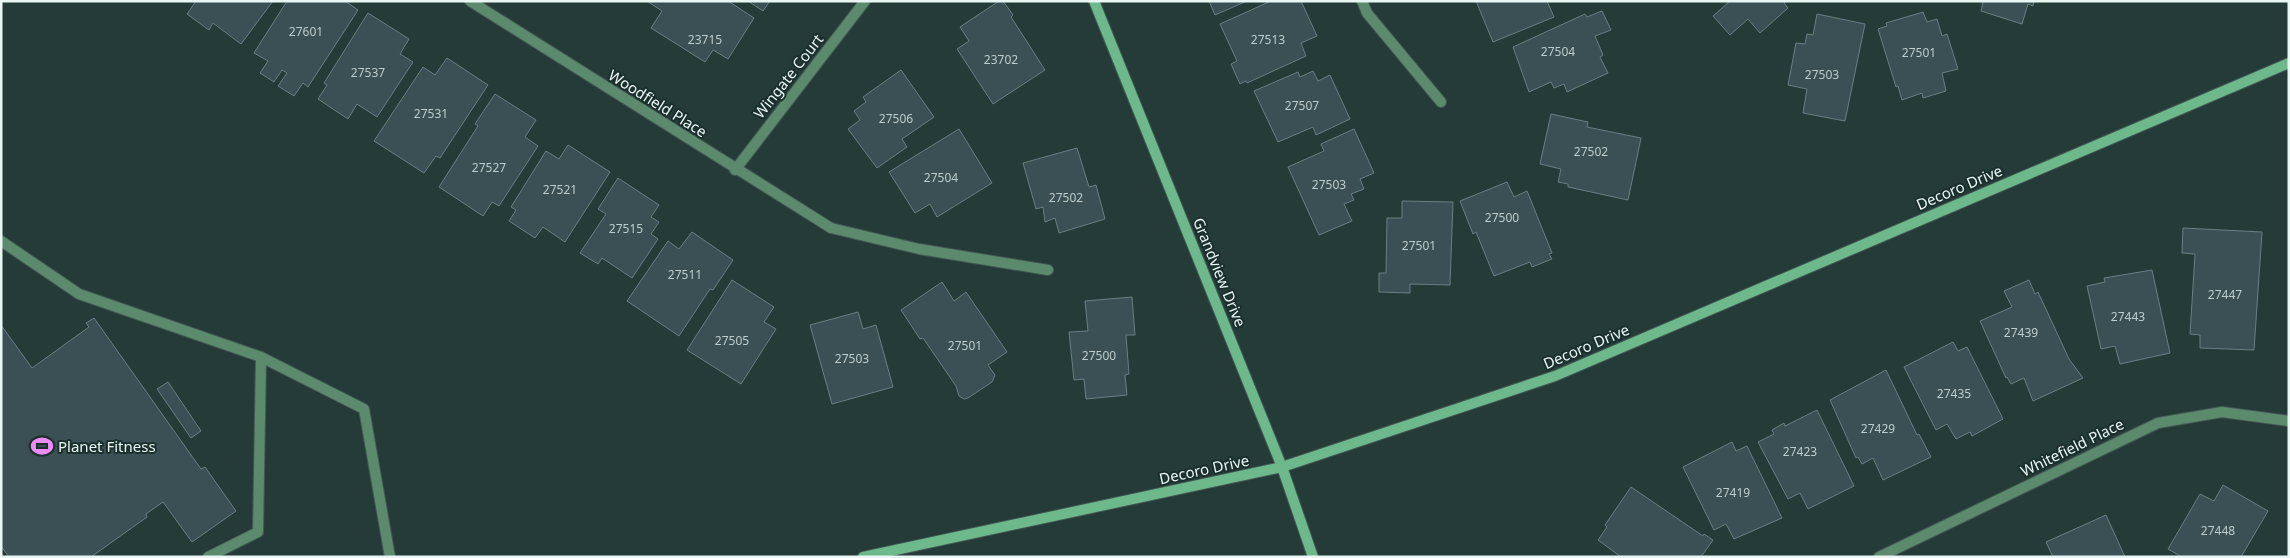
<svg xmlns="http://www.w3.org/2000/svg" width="2290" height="558" viewBox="0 0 2290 558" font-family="'Noto Sans',sans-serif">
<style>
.building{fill:#3a5054;stroke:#688085}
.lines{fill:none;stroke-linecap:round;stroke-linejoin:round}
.lane-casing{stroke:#445955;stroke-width:12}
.street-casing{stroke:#445955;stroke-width:12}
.secondary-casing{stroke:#445955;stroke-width:12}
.lane{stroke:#5c8a6d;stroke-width:10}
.street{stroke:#5c8a6d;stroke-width:10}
.secondary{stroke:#6db98c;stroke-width:10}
.labels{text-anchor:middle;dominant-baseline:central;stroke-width:4;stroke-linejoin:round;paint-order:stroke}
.number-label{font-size:12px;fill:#bdcccc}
.street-label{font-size:15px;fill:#e9f6f4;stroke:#1b302d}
.poi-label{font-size:15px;fill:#e9f6f4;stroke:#1b302d;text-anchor:start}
</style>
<rect width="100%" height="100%" fill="#253b37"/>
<g class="building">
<polygon points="196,1 273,1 241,44 213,23 209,30 187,14"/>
<polygon points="287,1 345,1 358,10 308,87 303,83 294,96 278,86 287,73 282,70 274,82 260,73 268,61 254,53"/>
<polygon points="647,1 728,1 754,18 728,59 713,50 705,62 651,28 662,11"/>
<polygon points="748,1 770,1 763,11"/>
<polygon points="999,1 1003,1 1013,15 1011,17 1045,70 993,104 957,49 969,41 960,27"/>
<polygon points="1209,1 1247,1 1215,15"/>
<polygon points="1271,1 1301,1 1317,36 1301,43 1306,56 1247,83 1246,81 1240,84 1231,64 1237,61 1220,24"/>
<polygon points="1476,1 1547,1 1554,17 1493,42"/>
<polygon points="1730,1 1787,1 1784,3 1788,8 1760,33 1748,19 1730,35 1713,16"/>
<polygon points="1981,1 2034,1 2033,6 2028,4 2022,24 1981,11 1983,2"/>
<polygon points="1602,11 1611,30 1595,36 1603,55 1600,57 1608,73 1567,92 1564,84 1554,88 1551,82 1529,92 1513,47 1585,14 1587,17"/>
<polygon points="1923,12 1927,22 1937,19 1942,36 1947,34 1958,69 1942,73 1946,91 1923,98 1922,93 1902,100 1898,86 1896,87 1878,29 1887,26 1886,23"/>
<polygon points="368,13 409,39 400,54 413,62 377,117 357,104 348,119 318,99 327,85 324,83"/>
<polygon points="1817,14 1865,24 1845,121 1803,113 1807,89 1788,85 1796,43 1805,44 1807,34 1813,35"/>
<polygon points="447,58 488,85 440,158 436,156 424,173 374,141 423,67 435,75"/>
<polygon points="901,70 934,117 902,139 907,147 877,168 848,129 860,120 854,111 866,102 863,97"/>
<polygon points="1313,71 1318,81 1330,75 1350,119 1316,135 1313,127 1278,142 1254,91 1298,72 1300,77"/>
<polygon points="495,94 536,120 525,137 538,146 499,206 492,202 483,216 439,187 478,126 475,124"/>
<polygon points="1551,114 1588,122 1587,127 1641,138 1628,200 1568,187 1568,184 1558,182 1561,169 1540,164"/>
<polygon points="959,129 992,183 937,217 930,204 915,213 889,172"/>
<polygon points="1354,129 1374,173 1360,179 1364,189 1351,194 1354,200 1344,204 1352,221 1319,235 1288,167 1324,151 1321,144"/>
<polygon points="568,145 610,172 565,242 543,227 535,238 509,221 516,210 511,207 546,151 559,159"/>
<polygon points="1077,148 1089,187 1096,185 1105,219 1059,233 1055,218 1045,222 1043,207 1036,209 1023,163"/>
<polygon points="618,178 659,205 651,217 659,222 651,234 658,239 632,278 602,258 598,264 580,253 606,214 598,209"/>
<polygon points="1507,182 1514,197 1527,191 1552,253 1549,254 1552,259 1532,267 1530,262 1494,276 1476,232 1473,234 1460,201"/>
<polygon points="1402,201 1453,202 1450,285 1410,284 1410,293 1379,292 1379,273 1386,273 1387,218 1402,218"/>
<polygon points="2183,228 2262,232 2254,350 2200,348 2200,335 2190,334 2195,254 2182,253"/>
<polygon points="692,232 733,260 713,290 710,289 679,336 627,301 668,241 679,249"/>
<polygon points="2152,270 2170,353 2120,364 2115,346 2101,349 2087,286 2105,282 2104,278"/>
<polygon points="732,280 774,307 764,322 776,329 741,384 687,350"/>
<polygon points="2029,280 2035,294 2038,292 2069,359 2083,378 2033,401 2024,378 2011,384 2007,377 2006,378 1980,321 2012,307 2004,291"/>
<polygon points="942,282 954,301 966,292 1007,352 988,365 995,375 992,382 968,398 964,399 959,396 956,386 923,338 920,339 901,310"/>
<polygon points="1132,297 1135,335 1126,335 1129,374 1125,375 1127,395 1086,399 1084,379 1074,380 1069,332 1088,331 1085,301"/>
<polygon points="858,312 863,329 876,325 893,387 832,404 810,325"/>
<polygon points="94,318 201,469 205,467 236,511 192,542 163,502 146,514 147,517 91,557 9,557 1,546 1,325 32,368 89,327 86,323"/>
<polygon points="1953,342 1958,351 1967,347 2003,419 1972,436 1970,432 1956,439 1947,424 1936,430 1904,367"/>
<polygon points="1886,370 1917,435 1919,434 1931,457 1883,480 1873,458 1862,464 1858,457 1856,458 1830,400"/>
<polygon points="168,382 201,431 191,438 157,389"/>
<polygon points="1817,410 1854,486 1808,509 1800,493 1788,499 1758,442 1774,434 1772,430 1784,423 1785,426"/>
<polygon points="1732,442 1736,451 1747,446 1782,518 1734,539 1726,524 1714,530 1683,467"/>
<polygon points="2223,485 2268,511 2241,557 2182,557 2168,549 2200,494 2214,501"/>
<polygon points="1631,487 1703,536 1704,534 1713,540 1701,557 1621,557 1598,540 1607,527 1605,525"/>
<polygon points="2106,515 2125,557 2053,557 2046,542"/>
</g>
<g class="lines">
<g class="lane-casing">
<g id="lane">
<polyline points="831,228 919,249 1048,270"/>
<polyline points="1,241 79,294 261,357 364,409 390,557"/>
<polyline points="208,557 258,532 261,357"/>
</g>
</g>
<g class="street-casing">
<g id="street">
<polyline points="470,1 831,228"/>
<polyline points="1362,1 1367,13 1441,102"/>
<polyline points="735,170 865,1"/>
<polyline points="1879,557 2158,423 2222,412 2289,421"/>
</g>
</g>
<g class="secondary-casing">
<g id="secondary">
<polyline points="1094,1 1282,467 1313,557"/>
<polyline points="863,557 1282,467 1555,376 2289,63"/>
</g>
</g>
<use href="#lane" class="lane"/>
<use href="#street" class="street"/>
<use href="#secondary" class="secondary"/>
</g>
<defs>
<g id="stadium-bare" transform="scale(1.725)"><path d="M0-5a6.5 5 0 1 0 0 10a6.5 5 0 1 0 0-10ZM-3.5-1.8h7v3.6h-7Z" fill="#ec8cfb" stroke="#1b302d" stroke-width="2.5" paint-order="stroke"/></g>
</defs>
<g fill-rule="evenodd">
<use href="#stadium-bare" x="42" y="446"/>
</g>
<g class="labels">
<g class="number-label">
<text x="306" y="31">27601</text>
<text x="705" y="39">23715</text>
<text x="1268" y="39">27513</text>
<text x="1558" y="51">27504</text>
<text x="1919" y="52">27501</text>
<text x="1001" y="59">23702</text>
<text x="368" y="72">27537</text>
<text x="1822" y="74">27503</text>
<text x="1302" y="105">27507</text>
<text x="431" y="113">27531</text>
<text x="896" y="118">27506</text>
<text x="1591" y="151">27502</text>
<text x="489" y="167">27527</text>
<text x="941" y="177">27504</text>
<text x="1329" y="184">27503</text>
<text x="560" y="189">27521</text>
<text x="1066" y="197">27502</text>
<text x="1502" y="217">27500</text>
<text x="626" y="228">27515</text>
<text x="1419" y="245">27501</text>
<text x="685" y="274">27511</text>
<text x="2225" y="294">27447</text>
<text x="2128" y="316">27443</text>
<text x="2021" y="332">27439</text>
<text x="732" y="340">27505</text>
<text x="965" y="345">27501</text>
<text x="1099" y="355">27500</text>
<text x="852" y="358">27503</text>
<text x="1954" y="393">27435</text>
<text x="1878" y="428">27429</text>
<text x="1800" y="451">27423</text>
<text x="1733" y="492">27419</text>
<text x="2218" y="530">27448</text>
</g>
<g class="street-label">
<text transform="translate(788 76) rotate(-52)">Wingate Court</text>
<text transform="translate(658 103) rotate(32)">Woodfield Place</text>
<text transform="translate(1959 187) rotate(-23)">Decoro Drive</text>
<text transform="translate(1220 272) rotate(68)">Grandview Drive</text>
<text transform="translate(1586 346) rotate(-23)">Decoro Drive</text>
<text transform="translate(2072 447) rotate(-26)">Whitefield Place</text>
<text transform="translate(1204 469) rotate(-12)">Decoro Drive</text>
</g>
<g class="poi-label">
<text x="58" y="446">Planet Fitness</text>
</g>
</g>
<rect width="2290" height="558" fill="none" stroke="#e9f6f4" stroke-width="5"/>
</svg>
